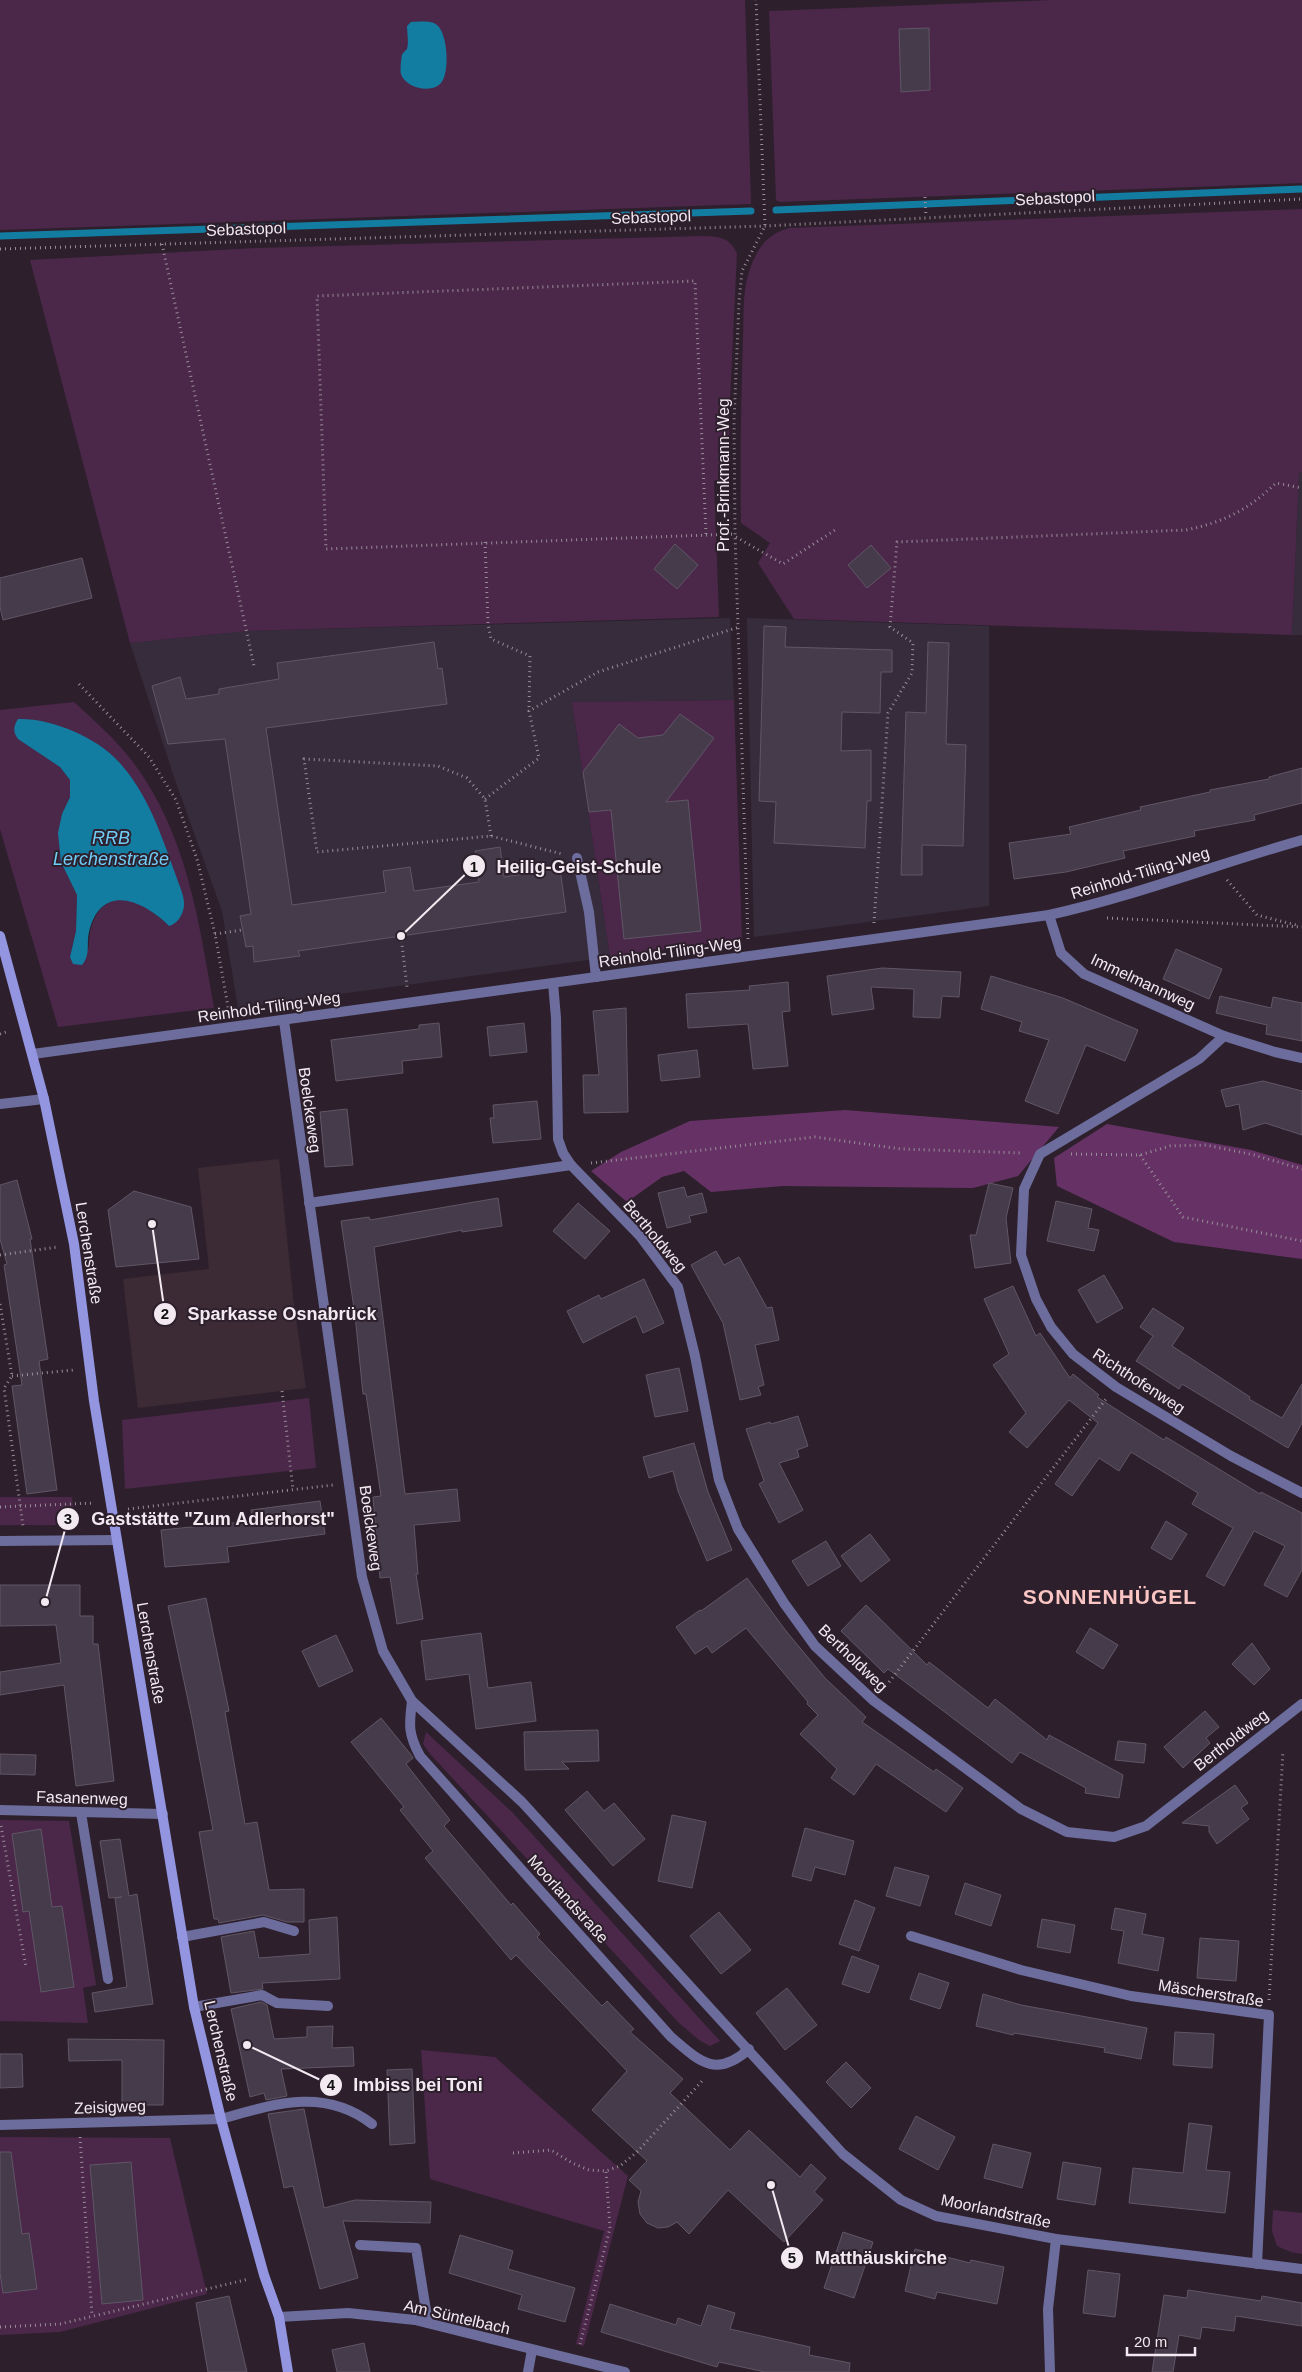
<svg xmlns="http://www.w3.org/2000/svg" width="1302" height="2372" viewBox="0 0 1302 2372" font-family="Helvetica,sans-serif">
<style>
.commercial{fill:#3c2b34}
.education{fill:#362c3c}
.green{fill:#4b274a;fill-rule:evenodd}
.forest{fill:#663265}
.water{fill:#137ca1}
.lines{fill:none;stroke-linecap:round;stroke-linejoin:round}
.stream{stroke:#137ca1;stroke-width:7}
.building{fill:#453b4a;stroke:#605666}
.path{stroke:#988d97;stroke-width:3;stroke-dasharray:1 4;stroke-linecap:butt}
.lane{stroke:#6c6d9c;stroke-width:10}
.street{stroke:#6c6d9c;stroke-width:10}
.secondary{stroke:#9495e1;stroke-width:10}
.labels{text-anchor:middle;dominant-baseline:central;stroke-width:4;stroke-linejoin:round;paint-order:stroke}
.street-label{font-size:16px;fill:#f2e9f1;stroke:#2d202c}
.water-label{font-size:18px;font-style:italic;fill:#6fcdf6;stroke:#2d202c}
.district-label{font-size:21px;font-weight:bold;letter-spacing:1px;fill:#fac5c3;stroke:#2d202c}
.leader{fill:none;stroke:#f2e9f1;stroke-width:2}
.callout-dot{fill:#f2e9f1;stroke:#2d202c;stroke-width:2}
.mark-label{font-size:15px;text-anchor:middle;font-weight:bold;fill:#111}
.callout-label{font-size:18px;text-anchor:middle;font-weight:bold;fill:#f2e9f1;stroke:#2d202c;stroke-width:4;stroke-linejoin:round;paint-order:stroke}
</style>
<rect width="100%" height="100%" fill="#2d202c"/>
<polygon class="commercial" points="279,1159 293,1297 306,1388 138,1408 123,1279 209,1269 198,1168"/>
<g class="education">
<polygon points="1299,472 1302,472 1302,635 1292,635"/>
<polygon points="730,618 734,700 572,702 610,957 238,1008 222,911 175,780 130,643 247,631"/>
<polygon points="747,618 989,626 989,906 754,937"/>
</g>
<g class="green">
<polygon points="0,0 745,0 751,204 0,230"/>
<polygon points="1052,0 1302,0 1302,183 779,202 776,200 769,11"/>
<path d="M1302 209V472L1299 473 1292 635 794 619 758 563 770 543 741 523C740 461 741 401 743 340 744 318 742 293 749 272 756 250 767 233 790 228Z"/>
<path d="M704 236C720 237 729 237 737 253L729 421 730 477 714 481 719 617 247 631 130 643 30 260 258 248Z"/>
<polygon points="734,700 742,939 610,957 572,702"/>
<path d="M74 702C95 721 116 740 133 762 187 834 199 922 214 1008L58 1027 0 829V710ZM117 760 141 794 169 926C157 915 143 903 127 900 99 895 88 926 89 947L70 957 76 931 77 895 61 862 62 814 70 797V780L60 767Z"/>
<polygon points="309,1398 316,1468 125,1489 122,1420"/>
<polygon points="0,1497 72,1497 75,1525 0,1525"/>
<polygon points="426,1732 513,1813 720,2041 710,2046 699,2040 679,2023 431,1755 423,1744"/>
<polygon points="0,1820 69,1821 96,1985 83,1988 88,2023 0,2021"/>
<polygon points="421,2050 495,2057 628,2176 584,2346 576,2344 604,2231 430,2179"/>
<polygon points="0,2137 170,2138 207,2294 60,2332 0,2335"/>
<polygon points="1273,2210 1302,2213 1302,2254 1291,2252 1277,2246 1272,2231"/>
</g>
<g class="forest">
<polygon points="845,1110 1059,1127 1018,1176 973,1188 783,1186 711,1192 684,1171 662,1177 627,1202 591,1171 621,1152 690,1121"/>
<polygon points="1107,1124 1251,1150 1302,1165 1302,1259 1174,1242 1057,1186 1054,1158"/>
</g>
<g class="water">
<path d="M411 22C419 22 431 20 437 25 448 34 450 73 441 83 432 94 405 88 401 74 400 71 401 59 402 55 402 54 406 50 407 49 409 43 407 32 407 26Z"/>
<path d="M18 719C51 718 96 737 118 761 147 792 161 834 175 873 178 883 185 896 184 906 183 915 177 924 169 926 143 900 101 882 89 932 86 945 91 954 82 965L73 964 70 957 76 931 77 895 61 862 58 833 62 814 70 797V780L60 767 18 739C13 732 13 727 18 719Z"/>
</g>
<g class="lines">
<g class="stream">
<polyline points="776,210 1302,189"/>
<polyline points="0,236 751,211"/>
</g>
</g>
<g class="building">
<polygon points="929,28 930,90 901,92 899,29"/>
<polygon points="675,544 698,565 677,589 654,569"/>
<polygon points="871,545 891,568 867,588 848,565"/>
<polygon points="82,558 92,598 3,620 0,607 0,578"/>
<polygon points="764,626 786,627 785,647 892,650 892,672 881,672 880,713 842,712 841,751 871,750 871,801 867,801 865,848 774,843 776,802 759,801"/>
<polygon points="434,642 438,669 442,668 447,704 266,728 292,905 386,892 383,871 410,867 414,891 479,882 475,851 500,847 504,877 560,869 566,912 298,951 300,956 254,962 253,946 246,947 240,916 251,914 225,739 168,744 152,686 180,677 186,699 219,694 219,689 279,679 277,663"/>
<polygon points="928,642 949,643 946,744 966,745 963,846 922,845 922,875 901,875 906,712 926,713"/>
<polygon points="680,714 714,738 666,802 688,800 701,931 624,939 611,810 589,812 583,772 619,724 638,738 663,735"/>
<polygon points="1302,768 1302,803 1254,815 1255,820 1194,831 1195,836 1123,851 1125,858 1066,872 1014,879 1009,843 1071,834 1069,827 1141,810 1140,807 1210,792 1210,790 1269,779 1269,777"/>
<polygon points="1176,949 1222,969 1209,999 1163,979"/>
<polygon points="882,968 961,972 959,997 942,996 940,1018 913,1017 914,989 871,987 874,1009 832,1015 827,976"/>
<polygon points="991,976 1063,998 1138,1030 1125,1061 1086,1045 1058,1114 1025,1101 1049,1040 1019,1031 1022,1022 981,1009"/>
<polygon points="788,982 790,1011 782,1012 788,1066 753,1069 748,1024 688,1028 686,994 750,990 749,986"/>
<polygon points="1220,996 1271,1008 1273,997 1302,1003 1302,1041 1266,1034 1267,1025 1216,1013"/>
<polygon points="626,1008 628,1112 584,1113 583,1075 599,1075 593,1011"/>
<polygon points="439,1023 442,1057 402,1061 403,1073 336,1081 331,1040 419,1029 419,1025"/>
<polygon points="524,1023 527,1052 490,1056 487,1027"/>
<polygon points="697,1050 700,1077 661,1081 658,1055"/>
<polygon points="1263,1081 1302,1091 1302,1135 1265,1123 1243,1130 1239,1104 1226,1107 1221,1090"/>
<polygon points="537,1101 541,1139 493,1143 490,1118 494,1118 493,1105"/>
<polygon points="347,1109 353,1165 325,1167 320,1112"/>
<polygon points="17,1180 32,1239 30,1239 48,1359 39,1361 57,1490 27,1494 12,1386 22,1385 4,1265 7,1264 0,1239 0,1185"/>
<polygon points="989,1183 1013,1188 1006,1218 1011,1263 975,1268 970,1235 976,1235"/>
<polygon points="684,1187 687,1197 702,1193 707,1212 689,1216 691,1222 667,1228 658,1193"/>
<polygon points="134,1191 191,1207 199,1259 116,1267 108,1210"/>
<polygon points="498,1198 502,1226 462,1232 462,1230 374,1247 405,1494 457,1489 460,1521 414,1525 418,1574 416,1574 423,1619 397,1624 390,1577 380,1578 373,1497 381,1496 366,1394 363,1394 355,1315 341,1221 369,1217 370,1220"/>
<polygon points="1056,1201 1092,1209 1088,1228 1099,1230 1094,1251 1047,1241"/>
<polygon points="578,1203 610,1231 585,1259 553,1231"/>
<polygon points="716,1251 724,1265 739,1257 767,1308 772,1307 779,1340 755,1345 764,1385 758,1387 761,1395 740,1400 723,1323 691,1265"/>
<polygon points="1104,1275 1123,1308 1097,1323 1078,1290"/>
<polygon points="644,1279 664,1323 643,1333 636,1316 583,1343 567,1311 599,1295 601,1299"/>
<polygon points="1013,1286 1036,1336 1040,1333 1070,1378 1073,1374 1099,1395 1097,1397 1164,1440 1166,1437 1260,1494 1261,1492 1302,1513 1302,1570 1287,1597 1264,1585 1285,1546 1254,1531 1224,1586 1206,1576 1233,1528 1192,1504 1198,1493 1131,1452 1119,1471 1099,1458 1072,1496 1055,1484 1098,1423 1069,1400 1027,1448 1009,1432 1026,1413 993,1365 1009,1354 984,1299"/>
<polygon points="1153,1308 1184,1328 1172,1346 1250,1397 1249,1399 1282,1418 1302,1384 1302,1423 1288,1448 1182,1384 1179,1389 1136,1361 1153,1336 1140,1327"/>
<polygon points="679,1368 688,1411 655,1417 646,1375"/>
<polygon points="798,1416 808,1446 797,1450 799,1457 779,1463 803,1510 779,1523 759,1484 764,1481 746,1429 770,1422 771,1424"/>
<polygon points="694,1443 708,1492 732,1550 707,1561 678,1491 673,1471 649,1478 643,1457"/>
<polygon points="320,1501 325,1534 227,1547 229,1562 165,1567 161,1530 253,1521 251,1510"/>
<polygon points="1166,1521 1187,1534 1171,1560 1151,1548"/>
<polygon points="870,1534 890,1560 861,1582 841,1556"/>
<polygon points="826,1541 841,1566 808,1586 792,1561"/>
<polygon points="747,1578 786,1631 825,1678 866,1717 862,1722 934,1772 936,1769 963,1788 946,1812 876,1764 854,1795 831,1778 837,1769 800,1734 818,1715 807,1704 808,1702 746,1628 712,1653 707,1646 695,1654 676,1627 700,1610 701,1611"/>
<polygon points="0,1585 80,1585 80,1616 93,1616 93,1644 98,1644 114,1781 76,1786 64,1685 0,1695 0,1672 61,1663 56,1625 0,1626"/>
<polygon points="206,1598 229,1711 225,1712 245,1824 257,1822 269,1890 304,1889 304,1922 287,1922 263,1915 219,1923 218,1919 214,1919 199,1832 213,1830 192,1719 168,1606"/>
<polygon points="866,1605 927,1665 929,1662 988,1708 995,1699 1047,1740 1049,1735 1123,1775 1119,1798 1085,1793 1086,1788 1020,1752 1012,1763 888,1669 884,1673 841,1631"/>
<polygon points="1090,1628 1118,1645 1103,1669 1076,1652"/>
<polygon points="481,1633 488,1688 531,1682 536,1721 476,1729 469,1674 426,1680 421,1641"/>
<polygon points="336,1635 353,1671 319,1687 302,1651"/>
<polygon points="1252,1643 1270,1669 1254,1685 1232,1664"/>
<polygon points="1205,1711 1219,1727 1206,1738 1210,1743 1183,1768 1164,1747"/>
<polygon points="381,1718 412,1756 413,1758 406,1764 450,1820 444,1826 511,1905 513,1903 540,1934 537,1937 602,2006 607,2001 634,2029 630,2032 683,2079 670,2093 730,2150 749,2130 800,2177 811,2164 826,2178 814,2192 823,2200 784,2242 728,2190 689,2234 677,2222 668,2227 658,2228 647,2223 640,2214 638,2202 641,2191 629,2180 647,2161 592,2110 627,2071 516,1955 511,1960 425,1858 433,1851 400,1810 404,1807 351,1742"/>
<polygon points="598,1730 599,1761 562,1762 569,1769 525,1770 524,1732"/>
<polygon points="1118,1741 1146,1744 1144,1763 1115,1760"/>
<polygon points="0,1754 36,1755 35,1775 0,1774"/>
<polygon points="1235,1785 1248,1803 1241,1808 1249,1819 1217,1844 1209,1832 1209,1826 1182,1823"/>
<polygon points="587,1791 604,1811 614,1803 645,1839 613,1866 565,1810"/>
<polygon points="672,1815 706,1822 692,1888 658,1881"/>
<polygon points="805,1828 854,1841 845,1875 815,1867 811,1881 792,1876"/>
<polygon points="41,1829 52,1907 62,1906 74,1987 41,1992 29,1911 23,1912 12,1834"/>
<polygon points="120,1839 129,1896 137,1894 153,2004 95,2012 92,1993 127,1987 115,1898 122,1897 109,1898 100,1841"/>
<polygon points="895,1867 929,1876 920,1906 886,1896"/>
<polygon points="965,1883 1001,1895 991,1926 955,1914"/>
<polygon points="855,1900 875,1908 859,1951 839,1944"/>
<polygon points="1115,1908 1146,1914 1142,1934 1164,1938 1158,1971 1118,1963 1124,1931 1111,1929"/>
<polygon points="719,1912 751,1950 721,1974 690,1936"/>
<polygon points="337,1917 340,1979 262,1983 263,1989 231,1993 221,1937 254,1931 259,1958 310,1954 309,1920"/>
<polygon points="1042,1919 1075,1925 1070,1953 1037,1947"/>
<polygon points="1200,1938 1239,1941 1236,1981 1197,1978"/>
<polygon points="852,1956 879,1966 869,1993 842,1984"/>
<polygon points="919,1973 949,1983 940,2009 910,1999"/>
<polygon points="787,1988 817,2025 785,2050 756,2013"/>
<polygon points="983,1994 1021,2005 1147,2028 1141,2059 1104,2052 1105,2048 1014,2033 1013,2035 976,2026"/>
<polygon points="261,2002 267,2005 274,2039 307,2037 307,2027 333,2026 332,2048 353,2047 354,2066 281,2069 287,2096 266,2100 264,2093 250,2097 231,2009"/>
<polygon points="1175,2032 1214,2034 1212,2068 1173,2065"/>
<polygon points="68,2039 164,2040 163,2105 122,2105 122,2060 69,2061"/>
<polygon points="0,2054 22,2054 23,2087 0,2088"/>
<polygon points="846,2062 871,2088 851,2108 826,2082"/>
<polygon points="412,2069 415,2143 390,2145 387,2070"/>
<polygon points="304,2109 324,2208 355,2200 431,2202 430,2223 343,2221 358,2278 320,2289 293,2186 284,2188 268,2114"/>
<polygon points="916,2116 955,2137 938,2170 899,2149"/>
<polygon points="1189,2123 1212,2126 1206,2170 1230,2172 1225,2213 1129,2203 1133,2168 1183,2173"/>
<polygon points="993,2144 1031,2153 1022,2188 984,2178"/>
<polygon points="0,2152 11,2152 22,2234 29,2233 37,2289 3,2293 0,2273"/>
<polygon points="131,2162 143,2300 102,2304 90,2165"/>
<polygon points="1063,2162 1101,2168 1095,2205 1057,2199"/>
<polygon points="843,2232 873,2242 854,2298 824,2288"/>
<polygon points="460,2235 513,2251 508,2269 575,2288 565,2322 518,2309 522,2295 449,2273"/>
<polygon points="915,2249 970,2263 971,2260 1004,2267 997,2304 937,2292 935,2299 905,2291"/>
<polygon points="1088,2270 1120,2274 1115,2317 1083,2313"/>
<polygon points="1188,2290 1261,2301 1262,2296 1302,2303 1302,2326 1236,2316 1234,2331 1202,2327 1200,2339 1179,2335 1173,2372 1152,2372 1164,2295 1187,2298"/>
<polygon points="229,2296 247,2372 208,2372 196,2303"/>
<polygon points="610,2304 676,2325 678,2318 701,2326 708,2305 735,2313 730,2329 810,2347 809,2355 850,2363 849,2372 765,2372 719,2362 717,2367 601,2332"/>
<polygon points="364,2343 370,2372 337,2372 332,2350"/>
</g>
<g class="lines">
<g class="path">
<polyline points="925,197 926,217"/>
<polyline points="162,244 254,666"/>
<polyline points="0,249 765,226 1302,199"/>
<polyline points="706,534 695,281 317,296 326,549 735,534"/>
<polyline points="736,537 783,564 838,528"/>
<polyline points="485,542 488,624 491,639 530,656 529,711"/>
<polyline points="79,684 149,757 176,800 197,859 215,934 229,1012"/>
<polyline points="485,799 539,758 529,711 598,672 739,627"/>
<polyline points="491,836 485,799 467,778 438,766 304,759 317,852 491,836 562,854"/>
<polyline points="1227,880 1257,915 1296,925"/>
<polyline points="1107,918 1302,927"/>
<path d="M874 923 888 713 912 673 913 643 890 627 897 542 1186 530C1224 522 1248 510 1276 483L1302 488"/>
<polyline points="215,934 242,930"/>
<polyline points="401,936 407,987"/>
<polyline points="748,939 735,534 734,421 739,302 742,271 765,226 756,0"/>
<polyline points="0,1034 9,1031"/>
<polyline points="1071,1154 1140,1155 1170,1146 1206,1145 1254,1155 1302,1169"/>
<polyline points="1140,1155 1183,1217 1302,1241"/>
<polyline points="591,1163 815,1137 901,1149 1023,1153"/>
<polyline points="0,1255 58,1247"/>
<polyline points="0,1304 12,1376 4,1388 23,1526"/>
<polyline points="12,1376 74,1370"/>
<polyline points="282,1391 293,1490"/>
<polyline points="0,1507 94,1503"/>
<polyline points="128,1509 333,1485"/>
<polyline points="883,1690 1106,1399"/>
<polyline points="1,1826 26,1967"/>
<polyline points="1269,2000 1283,1751"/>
<polyline points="80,2137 92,2316"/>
<polyline points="513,2153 551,2150 572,2163 589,2170 606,2171 620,2166 637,2152 704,2079"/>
<polyline points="0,2327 60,2324 249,2279"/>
<polyline points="580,2344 610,2228 606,2171"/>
</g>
<g class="lane">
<polyline points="577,858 589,912 596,977"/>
<polyline points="0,1104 44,1099"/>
<polyline points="81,1813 108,1979"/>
<polyline points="182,1937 264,1922 294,1931"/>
<polyline points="194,2007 262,1995 277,2003 328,2006"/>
<path d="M221 2119C274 2104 324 2087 372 2124"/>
<polyline points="360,2245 416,2248 428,2323"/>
</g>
<g class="street">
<polyline points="1049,915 1061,953 1084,974 1224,1036 1275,1052 1302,1058"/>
<polyline points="553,983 556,1018 558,1139 563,1153 571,1165 640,1236 678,1287 695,1356 719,1480 738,1529 784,1603 815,1646 874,1701 1021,1809 1067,1832 1114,1837 1146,1826 1302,1704"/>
<polyline points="284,1021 362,1577 383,1651 412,1701 522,1802 843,2154 901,2200 936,2216 1056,2239 1302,2269"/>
<polyline points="1224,1036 1199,1059 1040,1154 1024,1189 1021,1255 1036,1299 1051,1327 1073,1354 1116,1387 1231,1456 1302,1493"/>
<path d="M33 1054 1049 915C1135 896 1217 864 1302 840"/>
<polyline points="309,1203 571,1165"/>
<polyline points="0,1541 117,1540"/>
<path d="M412 1701C409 1725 408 1734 420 1756L671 2037C699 2061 716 2079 749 2049"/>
<polyline points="0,1810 163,1814"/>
<polyline points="911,1936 1021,1970 1131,1996 1269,2015 1257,2264"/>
<polyline points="0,2125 221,2119"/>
<polyline points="279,2317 348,2313 415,2320 625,2372"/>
<polyline points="528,2372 532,2350"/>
<polyline points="1050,2372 1048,2309 1056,2239"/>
</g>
<polyline class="secondary" points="0,936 44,1099 74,1244 94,1401 194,2007 221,2119 264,2275 279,2317 288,2372"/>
</g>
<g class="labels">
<g class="street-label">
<text transform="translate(1055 198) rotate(-3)">Sebastopol</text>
<text transform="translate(651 217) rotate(-2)">Sebastopol</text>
<text transform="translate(246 229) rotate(-2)">Sebastopol</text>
<text transform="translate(723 475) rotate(-90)">Prof.-Brinkmann-Weg</text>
<text transform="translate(1140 873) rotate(-17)">Reinhold-Tiling-Weg</text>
<text transform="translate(670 952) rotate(-8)">Reinhold-Tiling-Weg</text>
<text transform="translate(1143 982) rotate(25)">Immelmannweg</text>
<text transform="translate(269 1007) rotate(-8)">Reinhold-Tiling-Weg</text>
<text transform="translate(310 1110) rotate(82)">Boelckeweg</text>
<text transform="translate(655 1236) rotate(50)">Bertholdweg</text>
<text transform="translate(89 1253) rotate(81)">Lerchenstraße</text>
<text transform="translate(1139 1381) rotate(33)">Richthofenweg</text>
<text transform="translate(371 1528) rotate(82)">Boelckeweg</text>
<text transform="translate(151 1653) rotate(80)">Lerchenstraße</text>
<text transform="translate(853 1658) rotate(44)">Bertholdweg</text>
<text transform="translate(1231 1740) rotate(-38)">Bertholdweg</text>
<text transform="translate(82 1798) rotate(2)">Fasanenweg</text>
<text transform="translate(568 1899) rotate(48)">Moorlandstraße</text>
<text transform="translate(1211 1993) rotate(9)">Mäscherstraße</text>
<text transform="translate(221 2051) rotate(77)">Lerchenstraße</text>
<text transform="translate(110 2107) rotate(-2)">Zeisigweg</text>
<text transform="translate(996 2211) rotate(12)">Moorlandstraße</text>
<text transform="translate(457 2317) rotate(13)">Am Süntelbach</text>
</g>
<g class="water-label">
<text x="111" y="838">RRB<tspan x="111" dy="21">Lerchenstraße</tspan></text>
</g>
<g class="district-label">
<text x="1110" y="1596">SONNENHÜGEL</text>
</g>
</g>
<path class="leader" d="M401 936L474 866M152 1224L165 1314M45 1602L68 1519M247 2045L331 2085M771 2185L792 2258"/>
<g class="callout-dot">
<circle cx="401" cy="936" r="5"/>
<circle cx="152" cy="1224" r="5"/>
<circle cx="45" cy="1602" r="5"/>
<circle cx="247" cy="2045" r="5"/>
<circle cx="771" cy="2185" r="5"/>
<circle cx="474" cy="866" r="12"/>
<circle cx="165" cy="1314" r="12"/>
<circle cx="68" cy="1519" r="12"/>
<circle cx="331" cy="2085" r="12"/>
<circle cx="792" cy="2258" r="12"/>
</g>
<g class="mark-label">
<text x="474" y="872">1</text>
<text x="165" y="1319">2</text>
<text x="68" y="1524">3</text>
<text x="331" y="2090">4</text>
<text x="792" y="2263">5</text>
</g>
<g class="callout-label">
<text x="579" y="873">Heilig-Geist-Schule</text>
<text x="282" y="1320">Sparkasse Osnabrück</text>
<text x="213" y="1525">Gaststätte "Zum Adlerhorst"</text>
<text x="418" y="2091">Imbiss bei Toni</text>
<text x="881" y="2264">Matthäuskirche</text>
</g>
<path d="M1127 2347v8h68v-8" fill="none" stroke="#f2e9f1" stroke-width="2.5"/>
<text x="1134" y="2347" font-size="15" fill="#f2e9f1" stroke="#2d202c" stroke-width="4" paint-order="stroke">20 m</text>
</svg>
